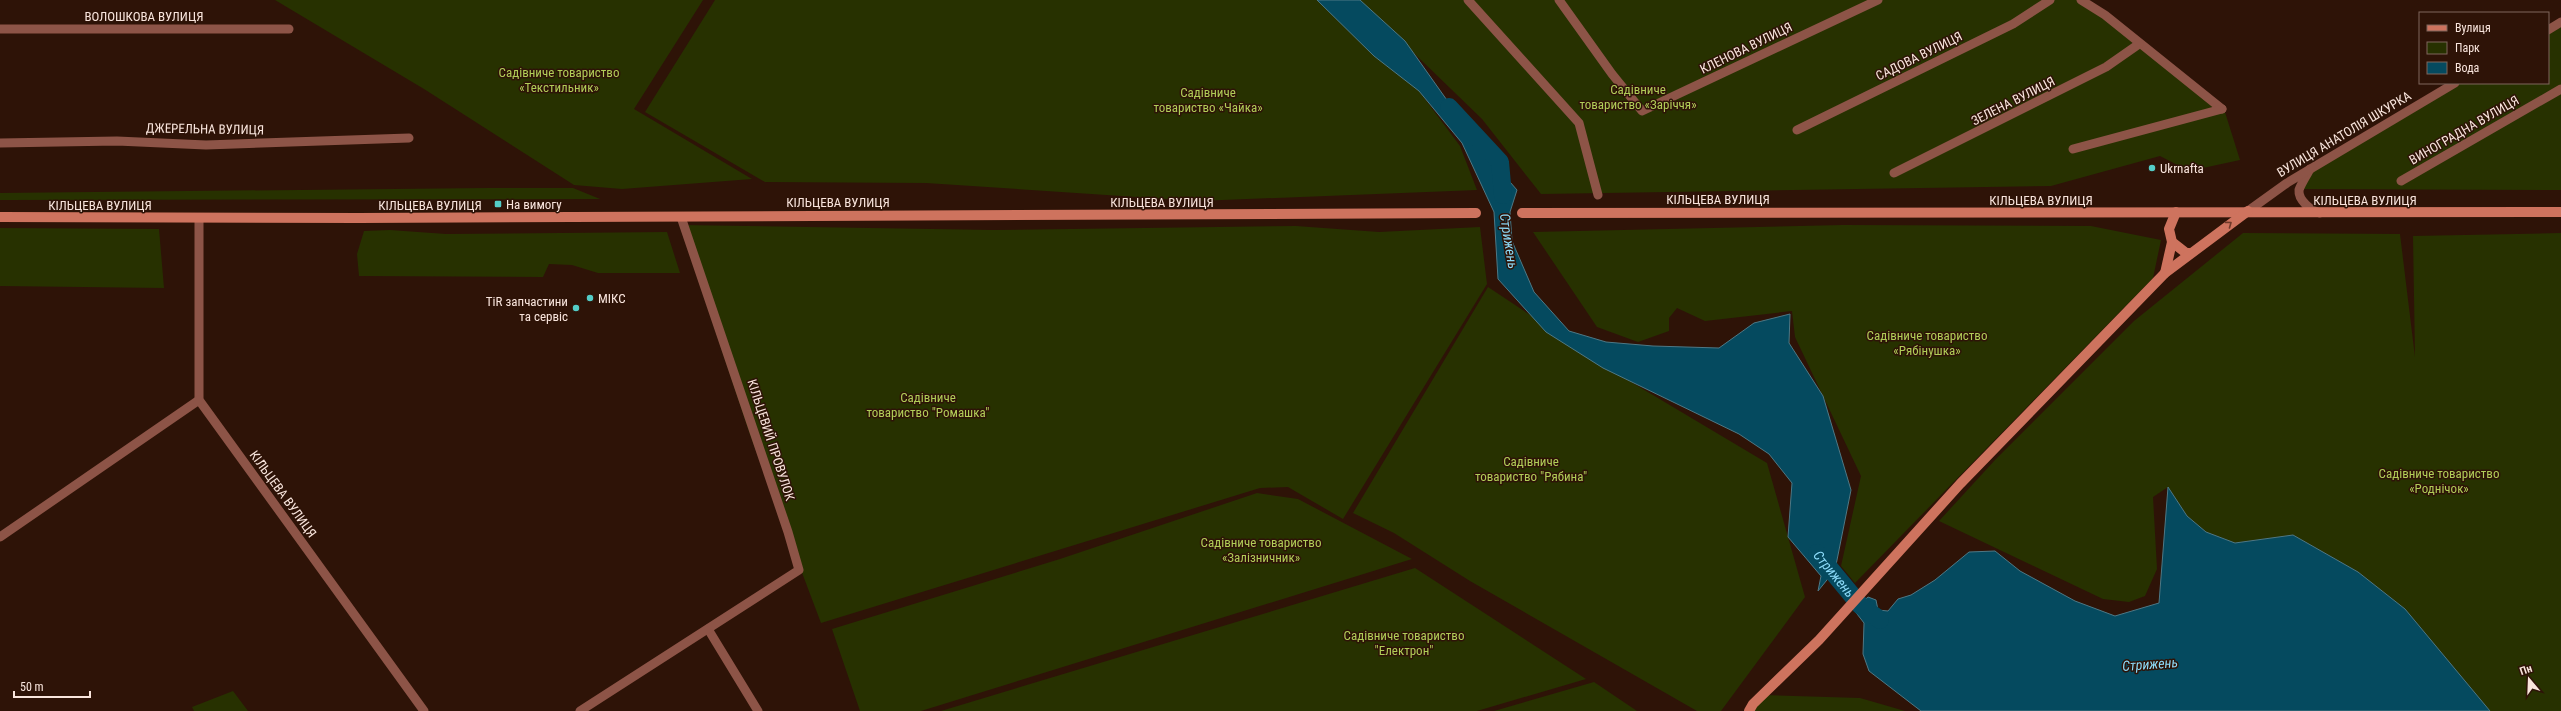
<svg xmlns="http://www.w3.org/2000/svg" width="2561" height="711" viewBox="0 0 2561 711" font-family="'Roboto Condensed',sans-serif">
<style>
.green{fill:#273100}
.water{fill:#054a5f;stroke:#4e7885}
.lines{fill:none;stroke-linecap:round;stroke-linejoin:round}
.river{stroke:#054a5f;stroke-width:18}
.street{stroke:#8d5447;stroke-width:9}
.secondary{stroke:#ce735e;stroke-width:10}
.oneway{stroke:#6e392a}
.poi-dot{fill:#54cdc7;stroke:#2e1307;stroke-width:1.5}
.labels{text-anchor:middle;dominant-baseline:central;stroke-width:3;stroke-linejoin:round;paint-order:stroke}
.street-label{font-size:13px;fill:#f9e5dd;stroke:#2e1307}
.park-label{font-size:13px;fill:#b1cd58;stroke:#2e1307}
.poi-label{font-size:13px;fill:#f9e5dd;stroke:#2e1307;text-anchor:start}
.water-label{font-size:14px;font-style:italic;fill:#8ddcfa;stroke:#2e1307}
</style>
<rect width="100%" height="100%" fill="#2e1307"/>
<g class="green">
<polygon points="275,0 703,0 634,109 752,179 622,189 574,185 424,89"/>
<polygon points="715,0 1337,0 1419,91 1460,146 1477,190 1197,201 926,183 765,182 645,112"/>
<polygon points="1359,0 2086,0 2224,109 2240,160 2189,171 2160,156 2051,186 1541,194 1482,119"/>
<polygon points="2561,24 2561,190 2299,189 2310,169 2459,83 2548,83 2548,31"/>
<polygon points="487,188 573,188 600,199 0,200 0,193"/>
<polygon points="680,225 993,230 1296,226 1379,232 1480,227 1487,284 1343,519 1288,487 1260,488 821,623 750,435"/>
<polygon points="1843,225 2091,226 2161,240 2153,278 1855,583 1841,566 1861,476 1795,337 1792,311 1705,321 1677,308 1669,318 1669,331 1638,342 1597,327 1533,232"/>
<polygon points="0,228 159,229 164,288 0,286"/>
<polygon points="390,230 446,234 667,232 680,273 598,273 572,265 549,264 543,277 359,276 357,254 364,231"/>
<polygon points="2243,233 2400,234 2415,357 2413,236 2561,233 2561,711 2490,711 2405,609 2358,572 2293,535 2235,543 2206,532 2187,516 2168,487 2153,497 2157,569 2145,596 2129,602 2103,599 1939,521 1995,460 2134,321"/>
<polygon points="1488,287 1626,379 1767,463 1805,597 1721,711 1697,711 1470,581 1394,533 1353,513"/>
<polygon points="1257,493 1298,499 1412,559 921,711 860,711 832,629 1060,559"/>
<polygon points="1415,568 1586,679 1477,711 941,711"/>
<polygon points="1594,682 1637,711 1494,711"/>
<polygon points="233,691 248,711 194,711 192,707"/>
<polygon points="1762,695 1860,698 1905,711 1749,711"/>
</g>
<g class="water">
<polygon points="1317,0 1360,0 1405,41 1483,151 1517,190 1510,212 1512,241 1534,292 1569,331 1606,342 1653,346 1719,348 1754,323 1790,314 1789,343 1823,396 1851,490 1835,570 1818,591 1821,576 1788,537 1792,483 1769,454 1739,434 1603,368 1546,332 1498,279 1494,212 1462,143 1419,91 1374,56"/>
<polygon points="2168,487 2187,516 2206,532 2235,543 2293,535 2358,572 2405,609 2490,711 1921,711 1869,671 1863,654 1864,623 1854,610 1868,597 1876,600 1878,610 1888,611 1898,599 1911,595 1935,580 1969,552 1995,551 2020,571 2075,601 2115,616 2159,603"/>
</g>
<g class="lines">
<g class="river">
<polyline points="1449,107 1500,162 1503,195"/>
<path id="s1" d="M1817 553 1860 605 1880 620"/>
</g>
<g class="street">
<polyline points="1468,0 1579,123 1598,195"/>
<polyline points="1559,0 1612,74 1642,111 1878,0"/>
<polyline points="2081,0 2105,15 2222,109"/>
<polyline points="0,29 289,29"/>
<polyline points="2548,30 2561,22"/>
<polyline points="1797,130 2013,24 2050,0"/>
<polyline points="0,143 117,141 206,145 409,138"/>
<polyline points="2073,149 2222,109"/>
<path d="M2310 169C2307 175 2301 184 2299 190 2298 200 2311 211 2320 213"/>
<polyline points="1894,173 2106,67 2139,44"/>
<polyline points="2401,181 2561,89"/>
<polyline points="2248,211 2287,183 2455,83"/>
<polyline points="199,218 199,400 424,711"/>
<polyline points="0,537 199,400"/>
<polyline points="708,629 758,711"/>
<polyline points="580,711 799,570 788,532 681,217"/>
</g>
<g class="secondary">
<polyline points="2176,212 2169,229 2172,242 2186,253 2189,253"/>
<polyline points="1522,213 2561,212"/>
<polyline points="0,217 359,218 1476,213"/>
<polyline points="2165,273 2172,242"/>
<polyline points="1749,711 1753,704 1819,640 1960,484 2165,273 2248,211"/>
</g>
</g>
<defs><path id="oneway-chevron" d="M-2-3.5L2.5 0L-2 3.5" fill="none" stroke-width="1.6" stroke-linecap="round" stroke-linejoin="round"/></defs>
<use class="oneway" href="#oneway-chevron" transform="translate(2229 224) rotate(-36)"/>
<g class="poi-dot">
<circle cx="2152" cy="168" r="4"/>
<rect x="494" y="200" width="8" height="8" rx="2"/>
<circle cx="590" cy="298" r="4"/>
<circle cx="576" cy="308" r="4"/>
</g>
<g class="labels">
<g class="street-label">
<text x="144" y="16">ВОЛОШКОВА ВУЛИЦЯ</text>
<text transform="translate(1746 48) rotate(-26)">КЛЕНОВА ВУЛИЦЯ</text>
<text transform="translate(1919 56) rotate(-26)">САДОВА ВУЛИЦЯ</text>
<text transform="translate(2013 101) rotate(-27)">ЗЕЛЕНА ВУЛИЦЯ</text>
<text transform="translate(205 129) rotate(1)">ДЖЕРЕЛЬНА ВУЛИЦЯ</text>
<text transform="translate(2464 130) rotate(-30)">ВИНОГРАДНА ВУЛИЦЯ</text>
<text transform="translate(2344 134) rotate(-31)">ВУЛИЦЯ АНАТОЛІЯ ШКУРКА</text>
<text x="1718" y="199">КІЛЬЦЕВА ВУЛИЦЯ</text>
<text x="2041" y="200">КІЛЬЦЕВА ВУЛИЦЯ</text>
<text x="2365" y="200">КІЛЬЦЕВА ВУЛИЦЯ</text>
<text x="838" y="202">КІЛЬЦЕВА ВУЛИЦЯ</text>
<text x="1162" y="202">КІЛЬЦЕВА ВУЛИЦЯ</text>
<text x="100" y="205">КІЛЬЦЕВА ВУЛИЦЯ</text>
<text x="430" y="205">КІЛЬЦЕВА ВУЛИЦЯ</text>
<text transform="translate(771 440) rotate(72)">КІЛЬЦЕВИЙ ПРОВУЛОК</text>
<text transform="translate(283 494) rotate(54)">КІЛЬЦЕВА ВУЛИЦЯ</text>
</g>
<g class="park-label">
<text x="559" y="72">Садівниче товариство<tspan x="559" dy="15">«Текстильник»</tspan></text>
<text x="1638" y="89">Садівниче<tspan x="1638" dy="15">товариство «Заріччя»</tspan></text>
<text x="1208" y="92">Садівниче<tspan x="1208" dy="15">товариство «Чайка»</tspan></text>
<text x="1927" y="335">Садівниче товариство<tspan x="1927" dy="15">«Рябінушка»</tspan></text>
<text x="928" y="397">Садівниче<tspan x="928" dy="15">товариство "Ромашка"</tspan></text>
<text x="1531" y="461">Садівниче<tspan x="1531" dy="15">товариство "Рябина"</tspan></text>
<text x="2439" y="473">Садівниче товариство<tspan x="2439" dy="15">«Роднічок»</tspan></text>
<text x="1261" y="542">Садівниче товариство<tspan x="1261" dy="15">«Залізничник»</tspan></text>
<text x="1404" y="635">Садівниче товариство<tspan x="1404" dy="15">"Електрон"</tspan></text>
</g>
<g class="poi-label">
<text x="2160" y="168">Ukrnafta</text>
<text x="506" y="204">На вимогу</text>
<text x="598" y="298">МІКС</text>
<text x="568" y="301" text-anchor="end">TiR запчастини<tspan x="568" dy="15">та сервіс</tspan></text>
</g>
<g class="water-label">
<text transform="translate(1509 241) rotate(81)">Стрижень</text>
<text stroke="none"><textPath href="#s1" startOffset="27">Стрижень</textPath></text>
<text transform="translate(2150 664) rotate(-4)">Стрижень</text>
</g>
</g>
<rect x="2419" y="12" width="130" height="72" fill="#2e1307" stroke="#7f675d"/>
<rect x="2427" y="25" width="20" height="6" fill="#ce735e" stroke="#7f675d"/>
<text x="2455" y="32" font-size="12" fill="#f9e5dd">Вулиця</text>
<rect x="2427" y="42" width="20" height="12" fill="#273100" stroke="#7f675d"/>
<text x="2455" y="52" font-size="12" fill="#f9e5dd">Парк</text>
<rect x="2427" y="62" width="20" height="12" fill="#054a5f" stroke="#7f675d"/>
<text x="2455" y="72" font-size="12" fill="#f9e5dd">Вода</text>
<g transform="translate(2529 679) rotate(341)" stroke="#2e1307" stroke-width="3" paint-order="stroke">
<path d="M0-3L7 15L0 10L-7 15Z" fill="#f9e5dd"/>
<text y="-6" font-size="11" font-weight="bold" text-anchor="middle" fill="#f9e5dd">Пн</text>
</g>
<path d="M14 691v6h76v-6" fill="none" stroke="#f9e5dd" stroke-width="2"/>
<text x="20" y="691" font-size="12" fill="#f9e5dd" stroke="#2e1307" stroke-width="3" paint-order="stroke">50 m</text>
</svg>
